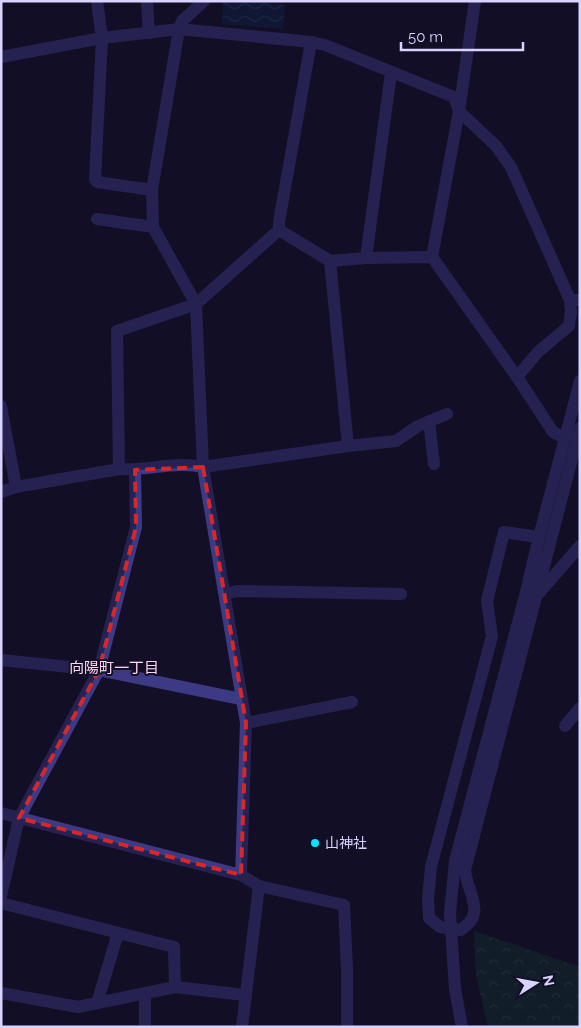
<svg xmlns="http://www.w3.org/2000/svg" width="581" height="1028" viewBox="0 0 581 1028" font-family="Raleway,'Noto Sans JP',sans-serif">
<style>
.forest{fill:url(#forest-crowns)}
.water{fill:url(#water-waves)}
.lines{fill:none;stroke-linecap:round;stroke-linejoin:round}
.minor{stroke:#3d3a85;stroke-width:12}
.tertiary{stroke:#3d3a85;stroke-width:12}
.tertiary-bridge{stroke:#3d3a85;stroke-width:12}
.marked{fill:none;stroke:#d62828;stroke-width:4;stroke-dasharray:10 6;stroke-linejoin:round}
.poi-dot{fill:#00e5ff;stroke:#130f26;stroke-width:2}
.labels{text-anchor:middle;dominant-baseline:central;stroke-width:4;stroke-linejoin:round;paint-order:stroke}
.poi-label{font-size:14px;fill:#d9d4ff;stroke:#130f26;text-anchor:start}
.neighbourhood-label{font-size:15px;fill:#ffd6f0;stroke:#130f26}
</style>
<defs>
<pattern id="forest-crowns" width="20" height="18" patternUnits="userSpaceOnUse" patternTransform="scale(1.25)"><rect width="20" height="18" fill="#12302f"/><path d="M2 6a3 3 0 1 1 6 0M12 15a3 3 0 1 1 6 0" fill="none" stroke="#344d4e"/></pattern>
<pattern id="water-waves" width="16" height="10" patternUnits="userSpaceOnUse" patternTransform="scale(1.25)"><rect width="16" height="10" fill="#0c2248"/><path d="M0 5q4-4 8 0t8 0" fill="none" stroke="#2f4163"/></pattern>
</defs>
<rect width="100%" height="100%" fill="#130f26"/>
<polygon class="forest" points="474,931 580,967 580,1027 488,1027 476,975"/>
<polygon class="water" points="223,1 247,1 285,5 283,29 222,24"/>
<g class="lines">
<g class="minor">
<polyline points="97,1 102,38 95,179 97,182 152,190"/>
<polyline points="147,1 149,33"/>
<polyline points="204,1 182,21 179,29 152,190 153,227 196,304 203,467 246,723 241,875"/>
<polyline points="1,57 102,38 179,29 311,42 325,45 454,97 459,111 496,146 511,167 570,300 580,300"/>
<polyline points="97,219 153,227"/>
<polyline points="279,230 330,261 366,258 432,257 517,377 553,432 564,438"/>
<polyline points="432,257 459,111 475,1"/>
<polyline points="366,258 391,73"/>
<polyline points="330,261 348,446"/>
<polyline points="517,377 538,352 569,326 571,312 570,300"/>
<polyline points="1,406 16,487"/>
<polyline points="429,421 434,464"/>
<polyline points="119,469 117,331 196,304 279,230 279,222 311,42"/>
<path d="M1 492 16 487 119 469C147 471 176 461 203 467L348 446 396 441 418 426 447 414"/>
<path d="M539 537 504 532 487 601 492 636 431 867 428 900 429 918 440 927 460 930C488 913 467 894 465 870L580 428"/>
<polyline points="539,593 580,546"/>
<polyline points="225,594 237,591 401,594"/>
<polyline points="1,660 99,670 241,699"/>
<polyline points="246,723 352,702"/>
<polyline points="565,726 580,708"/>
<polyline points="1,813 241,875 259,886 344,905 347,968 347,1027"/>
<polyline points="1,896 19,818 99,670 136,527 135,470"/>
<polyline points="1,903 174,947 175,987"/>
<polyline points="1,993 78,1007 175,987 245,995"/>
<polyline points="97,1003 118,933"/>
<polyline points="145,1027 145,993"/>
<polyline points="242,1027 259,886"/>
</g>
<g class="tertiary">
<polyline points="539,537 580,381"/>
<polyline points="455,989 462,1027"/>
</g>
<polyline class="tertiary-bridge" points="455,989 450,913 455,861 525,596 539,537"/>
</g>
<path d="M0 0H581V1028H0ZM203 467 246 723 241 875 19 818 99 670 136 527 135 470Z" fill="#130f26" fill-opacity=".55" fill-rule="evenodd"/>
<path class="marked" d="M203 467 246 723 241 875 19 818 99 670 136 527 135 470Z"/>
<circle class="poi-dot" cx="315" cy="843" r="5"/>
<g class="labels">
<g class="poi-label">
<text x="325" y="843">山神社</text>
</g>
<g class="neighbourhood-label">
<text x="114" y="668">向陽町一丁目</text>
</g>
</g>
<rect width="581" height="1028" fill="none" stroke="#d9d4ff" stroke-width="5"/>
<g transform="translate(536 983) rotate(79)" stroke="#130f26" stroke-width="4" paint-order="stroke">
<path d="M0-4L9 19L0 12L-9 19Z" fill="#d9d4ff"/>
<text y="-8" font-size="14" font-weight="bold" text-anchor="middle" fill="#d9d4ff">N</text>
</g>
<path d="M401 42v8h122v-8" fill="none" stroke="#d9d4ff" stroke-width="2.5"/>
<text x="408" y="42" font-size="15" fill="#d9d4ff" stroke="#130f26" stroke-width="4" paint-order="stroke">50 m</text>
</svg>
